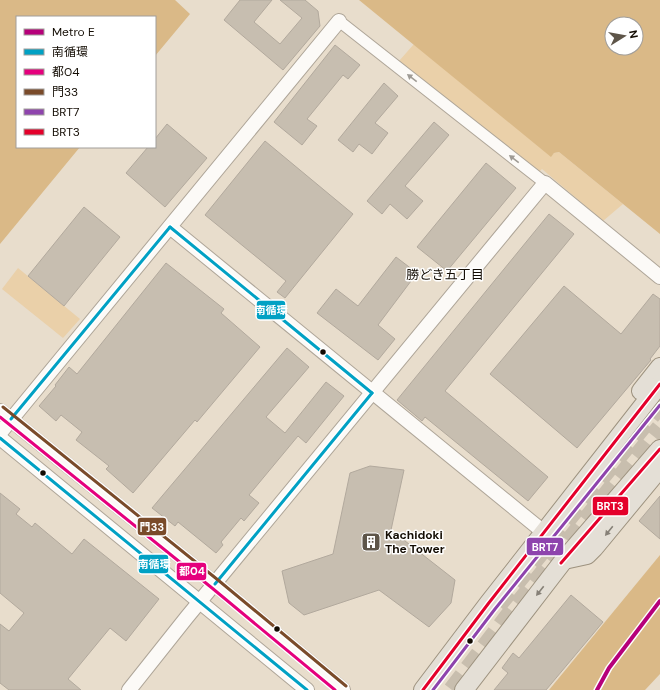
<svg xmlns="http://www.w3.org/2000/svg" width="660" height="690" viewBox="0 0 660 690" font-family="'DM Sans','Noto Sans JP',sans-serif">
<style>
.green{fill:#ead0a9}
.water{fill:#dab987;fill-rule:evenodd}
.building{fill:#c7beb0;stroke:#b2a99d}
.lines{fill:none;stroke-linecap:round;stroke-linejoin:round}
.primary-tunnel{stroke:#c8beae;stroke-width:18;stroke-dasharray:18 9;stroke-linecap:butt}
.minor-casing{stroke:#aea598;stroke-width:13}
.tertiary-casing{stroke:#aea598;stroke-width:16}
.primary-casing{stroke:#9d927f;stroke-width:20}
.minor{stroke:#fcfaf7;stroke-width:11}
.tertiary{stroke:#fcfaf7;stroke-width:14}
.primary{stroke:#e4dfd6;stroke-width:18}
.bus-1-casing{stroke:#fff;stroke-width:6}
.bus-2-casing{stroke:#fff;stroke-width:6}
.bus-3-casing{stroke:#fff;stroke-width:6}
.bus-4-casing{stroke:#fff;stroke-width:6}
.bus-5-casing{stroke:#fff;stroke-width:6}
.bus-1{stroke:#01a1c4;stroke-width:3}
.bus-2{stroke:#e5007d;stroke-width:3}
.bus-3{stroke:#7a4b2a;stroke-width:3}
.bus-4{stroke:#8e44ad;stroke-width:3}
.bus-5{stroke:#e4002b;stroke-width:3}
.metro-1-casing{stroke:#fff;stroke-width:7}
.metro-1{stroke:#b6007a;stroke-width:4}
.oneway{fill:#9f9b95}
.oneway2{fill:#868077}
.bus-dot{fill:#130c03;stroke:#fff;stroke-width:1.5}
.labels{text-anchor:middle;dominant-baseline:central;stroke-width:3;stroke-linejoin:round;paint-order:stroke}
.poi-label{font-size:12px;font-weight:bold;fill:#130c03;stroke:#fff;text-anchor:start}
.neighbourhood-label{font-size:13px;fill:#130c03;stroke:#fff}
.line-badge{stroke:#fff;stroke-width:1.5}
.badge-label{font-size:11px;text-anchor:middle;font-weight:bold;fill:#fff}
</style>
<rect width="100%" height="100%" fill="#e8ddcc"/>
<g class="green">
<polygon points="414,44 551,156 554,153 559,152 623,204 603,221 542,169 538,173 399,61"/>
<polygon points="18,268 80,319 63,338 2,289"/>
</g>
<g class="water">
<polygon points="0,0 175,0 190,14 155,56 155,17 17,17 17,147 80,147 0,244"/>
<path d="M359 0H660V234L559 152 554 153 551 157ZM612 24H636V48H612Z"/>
<polygon points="660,555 660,674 645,690 549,690"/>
</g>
<g class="building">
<polygon points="240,0 272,0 254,22 280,44 302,18 280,0 305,0 318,11 320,26 283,70 224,20"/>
<polygon points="335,45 360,65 348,79 343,75 307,119 317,126 302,145 274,122"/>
<polygon points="384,83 398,96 375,123 388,133 372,154 359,144 353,152 338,140"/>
<polygon points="434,122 449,135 405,186 423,201 407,219 390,204 382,214 367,201"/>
<polygon points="167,124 207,158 165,207 126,173 148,147 155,147 155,139"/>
<polygon points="265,141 353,214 285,298 277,292 286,281 205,215"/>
<polygon points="486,163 516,188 447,271 417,247"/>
<polygon points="84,207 120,237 64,306 28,276"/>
<polygon points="549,214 574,234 445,391 548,477 528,501 425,417 422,421 397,400"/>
<polygon points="396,257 417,273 378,325 395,339 378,360 317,313 336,289 358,306"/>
<polygon points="166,263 224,309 221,313 260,347 197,422 195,420 133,493 106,469 109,466 76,440 82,432 61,415 56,421 39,406 56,386 55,385 69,367 77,374"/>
<polygon points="564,286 621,334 653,294 660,299 660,346 650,359 651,360 577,448 490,374"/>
<polygon points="287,348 309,367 266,417 285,433 326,382 344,396 306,443 298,436 249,495 259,503 244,521 241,518 221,542 223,545 216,553 178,522 175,526 152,508"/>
<polygon points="370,466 404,470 391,530 455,580 451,603 429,627 379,590 304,615 289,603 282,571 333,554 350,473"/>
<polygon points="0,493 20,509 16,514 32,527 35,523 72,554 84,539 159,599 126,641 110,628 68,679 81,690 9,690 0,683 0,624 9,631 24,613 0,593"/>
<polygon points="660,496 660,539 639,521"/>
<polygon points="571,595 603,622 546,690 494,690 508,673 502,668 513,653 519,658"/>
</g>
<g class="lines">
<g class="primary-tunnel">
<polyline points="498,605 660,405"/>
<polyline points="452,690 507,618 660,428"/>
</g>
<g class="minor-casing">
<polyline id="minor" points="339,21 545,183"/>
</g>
<g class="tertiary-casing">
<g id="tertiary">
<polyline points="170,227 540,529"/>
<polyline points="0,411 215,584 343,690"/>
<polyline points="0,433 339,21"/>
<polyline points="0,438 307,690"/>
<polyline points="129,690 187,617 545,183 660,277"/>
</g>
</g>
<g class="primary-casing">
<g id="primary">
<polyline points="641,391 660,367"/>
<polyline points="564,560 587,555 594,548 660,468"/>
<polyline points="423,690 488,604 660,384"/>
<polyline points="464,690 564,560 660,449"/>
</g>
</g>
<use href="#minor" class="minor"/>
<use href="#tertiary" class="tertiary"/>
<use href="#primary" class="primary"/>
<g class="bus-1-casing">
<g id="bus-1">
<polyline points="170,227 372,393"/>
<polyline points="11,419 170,227"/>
<polyline points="0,438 307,690"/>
<polyline points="215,584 372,393"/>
</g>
</g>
<g class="bus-2-casing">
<polyline id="bus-2" points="0,417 212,588 335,690"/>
</g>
<g class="bus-3-casing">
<polyline id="bus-3" points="3,407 218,580 346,686"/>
</g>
<g class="bus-4-casing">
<polyline id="bus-4" points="433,690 495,609 660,405"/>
</g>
<g class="bus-5-casing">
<g id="bus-5">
<polyline points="561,563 660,449"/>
<polyline points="423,690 488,604 660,384"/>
</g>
</g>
<use href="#bus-1" class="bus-1"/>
<use href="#bus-2" class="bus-2"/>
<use href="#bus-3" class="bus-3"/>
<use href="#bus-4" class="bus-4"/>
<use href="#bus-5" class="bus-5"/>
<g class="metro-1-casing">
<polyline id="metro-1" points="597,690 609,668 660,601"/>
</g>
<use href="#metro-1" class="metro-1"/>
</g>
<defs><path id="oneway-solid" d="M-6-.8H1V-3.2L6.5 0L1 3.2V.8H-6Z"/></defs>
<g class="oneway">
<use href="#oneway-solid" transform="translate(412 78) rotate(-142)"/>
<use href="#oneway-solid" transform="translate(514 159) rotate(-142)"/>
</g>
<g class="oneway2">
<use href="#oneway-solid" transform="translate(609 531) rotate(129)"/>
<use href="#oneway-solid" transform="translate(540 591) rotate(128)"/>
</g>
<defs>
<g id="building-square" transform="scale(1)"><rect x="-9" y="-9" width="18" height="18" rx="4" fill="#5e5549" stroke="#fff"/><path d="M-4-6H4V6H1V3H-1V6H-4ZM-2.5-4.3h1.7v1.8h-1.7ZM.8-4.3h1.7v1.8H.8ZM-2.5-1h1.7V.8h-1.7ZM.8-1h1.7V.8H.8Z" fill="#fff"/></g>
</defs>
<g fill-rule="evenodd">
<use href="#building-square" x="371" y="542"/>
</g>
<g class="bus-dot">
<circle cx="323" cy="352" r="3.5"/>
<circle cx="43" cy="473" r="3.5"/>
<circle cx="277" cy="629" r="3.5"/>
<circle cx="470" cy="641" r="3.5"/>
</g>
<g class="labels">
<g class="poi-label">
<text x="385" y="535">Kachidoki<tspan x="385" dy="14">The Tower</tspan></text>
</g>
<g class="neighbourhood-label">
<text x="445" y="274">勝どき五丁目</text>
</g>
</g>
<g class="line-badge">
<rect x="256" y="300" width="30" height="20" rx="4" fill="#01a1c4"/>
<rect x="592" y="496" width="37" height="20" rx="4" fill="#e4002b"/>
<rect x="137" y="517" width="30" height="19" rx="4" fill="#7a4b2a"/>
<rect x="526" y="537" width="38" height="19" rx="4" fill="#8e44ad"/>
<rect x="138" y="554" width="31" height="20" rx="4" fill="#01a1c4"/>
<rect x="176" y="562" width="31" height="19" rx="4" fill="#e5007d"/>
</g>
<g class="badge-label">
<text x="271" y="314">南循環</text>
<text x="610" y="510">BRT3</text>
<text x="152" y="531">門33</text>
<text x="545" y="551">BRT7</text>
<text x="154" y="568">南循環</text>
<text x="192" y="575">都04</text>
</g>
<rect x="16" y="16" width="140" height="132" fill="#ffffff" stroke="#a19e9a"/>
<rect x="24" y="29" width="20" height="6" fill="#b6007a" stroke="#a19e9a"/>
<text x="52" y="36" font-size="12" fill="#130c03">Metro E</text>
<rect x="24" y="49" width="20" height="6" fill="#01a1c4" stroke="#a19e9a"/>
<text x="52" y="56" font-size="12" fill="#130c03">南循環</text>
<rect x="24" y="69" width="20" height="6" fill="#e5007d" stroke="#a19e9a"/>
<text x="52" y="76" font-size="12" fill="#130c03">都04</text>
<rect x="24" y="89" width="20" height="6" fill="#7a4b2a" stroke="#a19e9a"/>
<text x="52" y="96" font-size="12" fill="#130c03">門33</text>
<rect x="24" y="109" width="20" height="6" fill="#8e44ad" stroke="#a19e9a"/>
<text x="52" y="116" font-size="12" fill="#130c03">BRT7</text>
<rect x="24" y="129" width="20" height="6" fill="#e4002b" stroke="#a19e9a"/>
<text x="52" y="136" font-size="12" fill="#130c03">BRT3</text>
<g transform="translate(624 36) rotate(79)"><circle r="19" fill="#ffffff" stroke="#a19e9a"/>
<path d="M0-3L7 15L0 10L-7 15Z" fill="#5e5549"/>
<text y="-6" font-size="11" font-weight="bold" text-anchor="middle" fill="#130c03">N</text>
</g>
</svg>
